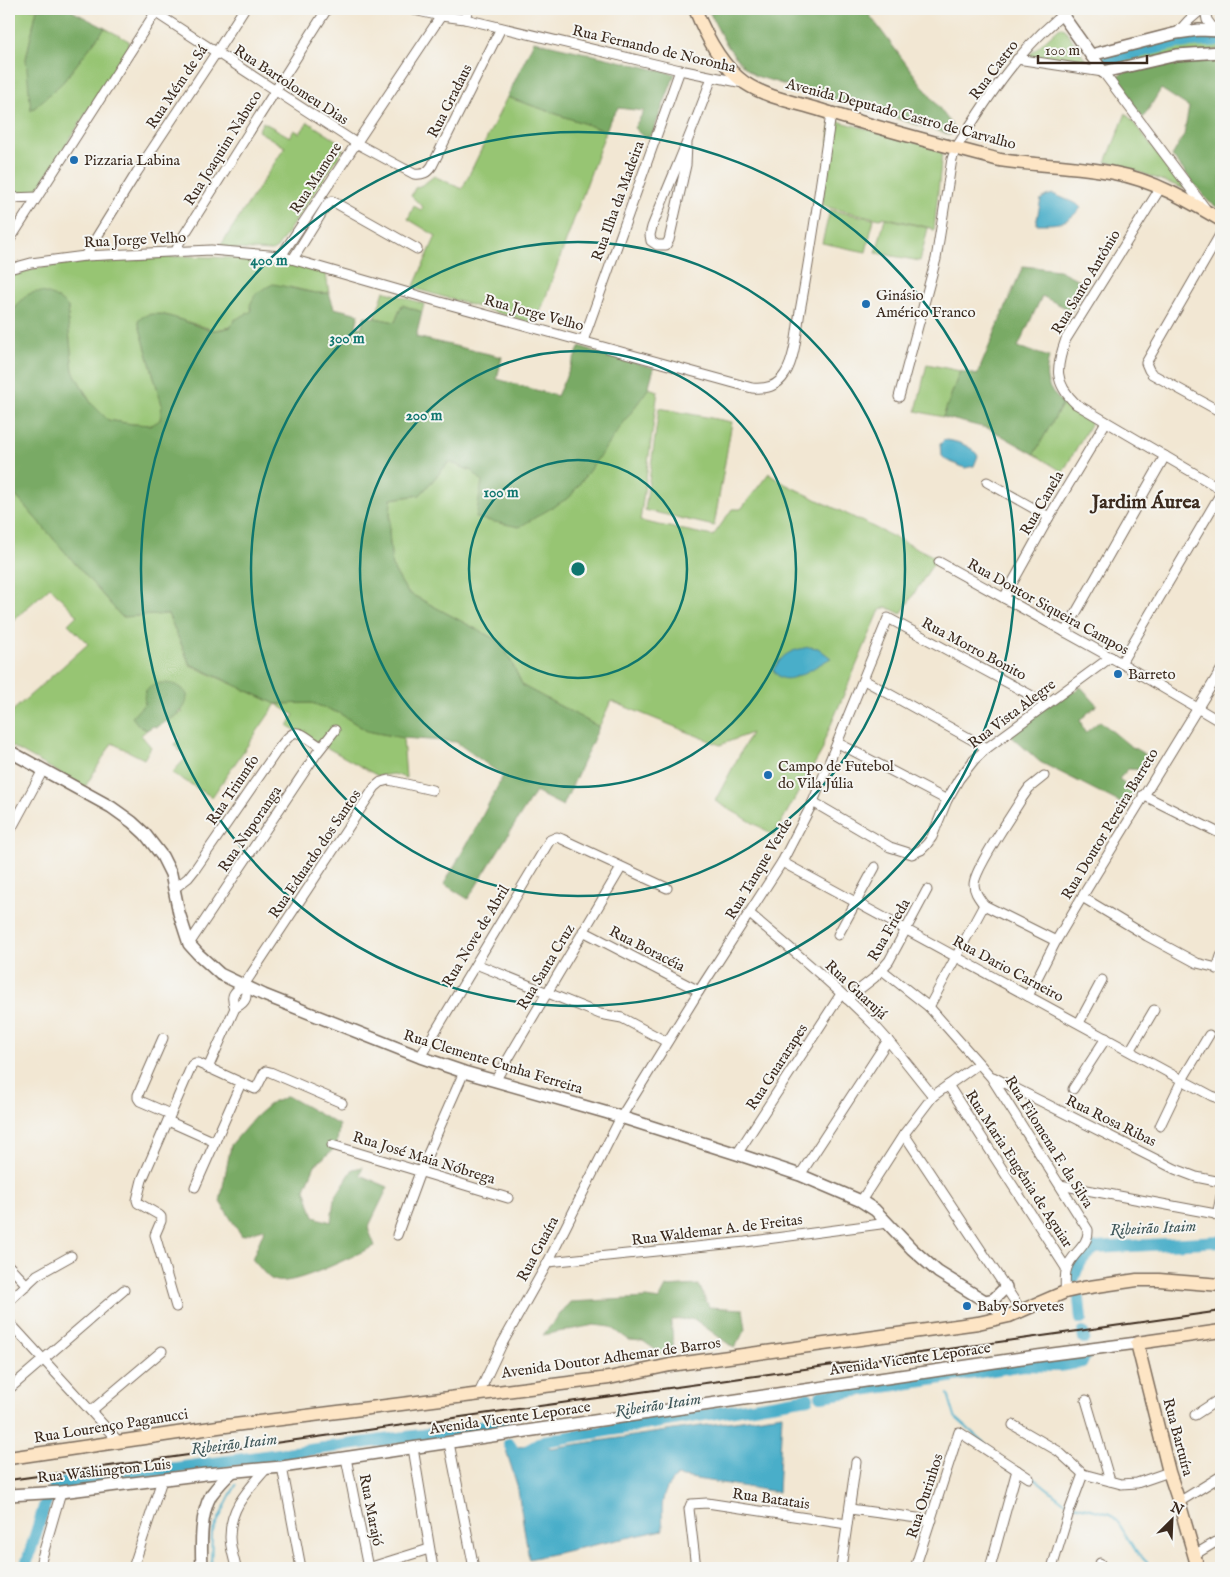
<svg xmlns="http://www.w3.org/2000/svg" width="1230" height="1577" viewBox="0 0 1230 1577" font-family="'IM FELL English',serif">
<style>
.green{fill:#97c573;stroke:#697848}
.forest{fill:#79aa65;stroke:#5a6a42}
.water{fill:#4aaec9;stroke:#426c74}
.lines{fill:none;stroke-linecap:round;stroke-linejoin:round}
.stream{stroke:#4aaec9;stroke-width:2}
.river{stroke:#4aaec9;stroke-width:12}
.minor-casing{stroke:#7b6c5d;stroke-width:11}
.tertiary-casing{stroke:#7b6c5d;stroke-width:14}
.secondary-casing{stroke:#7b6c5d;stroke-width:15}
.minor{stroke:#fff;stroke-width:9}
.tertiary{stroke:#fff;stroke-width:11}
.secondary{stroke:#fde5c5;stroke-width:12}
.rail{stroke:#3b2a1e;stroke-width:2}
.ring{fill:none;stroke:#0f766e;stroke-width:2.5}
.poi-dot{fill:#1f6fb2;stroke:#f6f6f2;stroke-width:2}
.labels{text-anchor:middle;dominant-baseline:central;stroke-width:4;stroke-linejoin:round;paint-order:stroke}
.street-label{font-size:15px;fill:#3b2a1e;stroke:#f6f6f2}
.poi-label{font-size:15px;fill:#3b2a1e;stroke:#f6f6f2;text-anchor:start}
.water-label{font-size:16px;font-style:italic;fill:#40585a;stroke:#f6f6f2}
.district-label{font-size:20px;font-weight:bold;fill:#3b2a1e;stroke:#f6f6f2}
.centre{fill:#0f766e;stroke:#f6f6f2;stroke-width:2.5}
.ring-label{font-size:15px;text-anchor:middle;font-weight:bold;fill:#0f766e;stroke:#f6f6f2;stroke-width:4;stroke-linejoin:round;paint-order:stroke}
</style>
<rect width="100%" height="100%" fill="#f6f6f2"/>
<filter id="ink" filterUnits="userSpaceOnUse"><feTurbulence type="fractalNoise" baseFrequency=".02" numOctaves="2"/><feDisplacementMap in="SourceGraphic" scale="10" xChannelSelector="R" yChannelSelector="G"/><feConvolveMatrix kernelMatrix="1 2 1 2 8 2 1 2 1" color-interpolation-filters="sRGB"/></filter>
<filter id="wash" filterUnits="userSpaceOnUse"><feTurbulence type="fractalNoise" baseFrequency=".0096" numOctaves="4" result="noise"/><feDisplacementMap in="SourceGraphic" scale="20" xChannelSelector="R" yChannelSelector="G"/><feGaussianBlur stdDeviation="1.12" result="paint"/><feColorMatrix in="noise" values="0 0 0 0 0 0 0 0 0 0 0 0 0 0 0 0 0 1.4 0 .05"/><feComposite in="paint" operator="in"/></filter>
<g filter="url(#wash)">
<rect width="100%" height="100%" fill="#f2e7d3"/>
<g class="green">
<polygon points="9,9 37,9 26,59 63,82 105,28 129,41 128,48 37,190 34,192 9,194"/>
<polygon points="1060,27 1065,29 1089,65 1029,57 1028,56"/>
<polygon points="1221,33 1221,49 1105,67 1099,59 1100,57 1175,37"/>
<polygon points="507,97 606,131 536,324 413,288 436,236 408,219 414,206 421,210 423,207 411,196 415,188 424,184 434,176 462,189"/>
<polygon points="1126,113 1185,189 1117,164 1106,162"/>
<polygon points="834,120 940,149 942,153 934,231 931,228 884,217 880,219 822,206 831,123"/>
<polygon points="263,122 290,137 294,130 300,133 308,122 339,142 343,150 277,248 272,251 219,248 285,147 258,131"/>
<polygon points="830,210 874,219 866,252 822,243"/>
<polygon points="885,218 928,228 920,261 876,253"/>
<polygon points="185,256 279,260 295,264 326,274 329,293 315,293 289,287 247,314 231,327 214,330 162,314 145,316 138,321 162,405 160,421 152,425 132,424 108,420 91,403 73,371 68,321 68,307 21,301 11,315 9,314 9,277 37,268 65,264"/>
<polygon points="384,291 424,304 422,312 402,305 395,322 375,318"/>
<polygon points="927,364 960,371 943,417 916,411"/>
<polygon points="648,388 658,391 640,521 713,536 732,509 741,509 769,473 785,484 937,558 901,614 887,607 880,610 824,741 823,749 774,835 715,801 751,733 720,745 611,701 599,727 523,686 502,643 407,592 392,566 389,533 391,499 420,495 449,462 472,471 482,481 570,497"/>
<polygon points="1063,403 1093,419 1063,472 1034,454"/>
<polygon points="659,408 732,422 714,526 645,510"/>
<polygon points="9,488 122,617 168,614 190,665 276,704 312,703 339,713 367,731 403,738 406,778 394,774 378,776 288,726 294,715 276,704 212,797 172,773 186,758 174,744 180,739 167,721 183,712 145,703 139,726 147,730 141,735 151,747 144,759 112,743 85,787 9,745 9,714 88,644 68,624 77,615 50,587 9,624"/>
</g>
<g class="forest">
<polygon points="37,9 72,9 72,11 105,28 63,82 31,111 26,59"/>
<path d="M708 9H865L955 129 951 135 756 76C732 60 720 34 708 9Z"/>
<polygon points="534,41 675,74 652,135 644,138 634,128 644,111 618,108 610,120 606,131 507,97"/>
<polygon points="1221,56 1221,210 1208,201 1172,156 1184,135 1189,107 1161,89 1143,118 1117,82 1117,77 1122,73 1186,59"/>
<path d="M1023 266 1059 270 1087 284 1072 311 1042 296 1018 347 1049 357C1044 379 1046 388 1063 403L1034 454 990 429 943 417 960 371 977 375Z"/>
<path d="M273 284C292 287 311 295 329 293L334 308 359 314 356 326 361 328 365 316 395 322 402 305 422 312 416 337 502 357 497 379 557 396 580 346 593 351 654 368 648 389 570 497 519 527 476 518 482 481 472 471 449 462 420 495 391 499 389 533 392 566 407 592 502 643 523 686 599 727 563 806 535 792 468 899 444 884 476 828 503 776 456 742 403 738 367 731 339 713 312 703 276 704 190 664 168 614 122 617 9 488V314H11C16 308 20 301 26 296 39 286 59 297 68 307V321L73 371 91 403 108 420 132 424 152 425 160 420 162 405 138 321C154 301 196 330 215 330 220 330 226 328 231 327L234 320 252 311 250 305 256 293Z"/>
<path d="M162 683C173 683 180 685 187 694 188 713 170 719 156 727L153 726 147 730 139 726 132 717 145 703C142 690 149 684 162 683Z"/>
<polygon points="1081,687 1097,705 1080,720 1085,733 1100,721 1129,745 1153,759 1144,770 1128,769 1119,779 1136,791 1123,804 1040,762 1010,735 1046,707"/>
<path d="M287 1096 339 1125 337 1143 334 1149 315 1165 305 1189 314 1217 331 1222 334 1199 353 1169 363 1167 360 1175 388 1187 368 1228 375 1246C355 1254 288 1291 271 1279 264 1274 258 1265 252 1259L265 1228 242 1236 220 1202 231 1145 255 1117 273 1101H278Z"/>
<polygon points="699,1285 709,1307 743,1309 746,1329 734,1348 694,1319 671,1320 674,1351 663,1355 643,1341 629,1340 611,1327 594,1325 543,1335 570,1302 647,1298 659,1300 666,1287"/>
</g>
<g class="water">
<path d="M1053 194 1077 204 1081 208C1065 225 1058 224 1036 224L1041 199 1046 196Z"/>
<path d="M944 440C954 440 973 446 978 456L974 466 965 468 946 460 941 455 940 444Z"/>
<path d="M809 647 818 648 831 658C819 664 793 683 782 678 778 677 776 673 773 670 784 653 789 651 809 647Z"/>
<path d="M782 1414 778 1492 677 1476C659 1492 662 1509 663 1530L529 1559 517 1485 506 1450 539 1442 551 1448Z"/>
</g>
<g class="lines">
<g class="stream">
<polyline points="948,1394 955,1417 990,1448"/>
<polyline points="215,1464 219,1468"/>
<polyline points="1033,1477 1063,1501 1069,1503"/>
<polyline points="1074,1505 1111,1514 1119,1524 1137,1553 1153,1568"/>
<polyline points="211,1568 212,1533 230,1496 236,1485"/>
</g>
<g class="river">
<polyline points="1108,60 1177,43 1221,40"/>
<path d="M1074 1278C1078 1264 1083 1256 1096 1248L1221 1241"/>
<polyline points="1079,1299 1081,1319"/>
<polyline points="1083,1333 1084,1338"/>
<polyline points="821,1396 924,1381 1024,1365 1059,1366 1082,1362 1085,1356"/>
<polyline points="509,1444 521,1463"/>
<polyline points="527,1451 544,1441 808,1398"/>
<polyline points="25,1568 45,1504 54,1488 65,1483 503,1424 505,1426"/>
</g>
</g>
</g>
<g filter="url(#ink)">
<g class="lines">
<g class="minor-casing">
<g id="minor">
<polyline points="409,9 441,16 465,19 680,70 743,83"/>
<polyline points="1205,9 1207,20 1215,31"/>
<path d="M156 13 356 143 414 174C423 175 427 173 432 166L501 28"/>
<polyline points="465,19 468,9"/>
<polyline points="1177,33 1188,21 1202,9"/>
<polyline points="1017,59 1103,72 1205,208"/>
<path d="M687 144 686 165 669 240 666 245H657L651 241 650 235 652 227C672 177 694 128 712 77"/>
<path d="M1161 187 1066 339C1056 367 1053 382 1076 404L1221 489"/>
<polyline points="9,198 37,197"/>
<polyline points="1221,233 1146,363 1149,370 1152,374 1221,412"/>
<polyline points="9,241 157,10"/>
<polyline points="176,252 179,243 327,9"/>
<polyline points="85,256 137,172 216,53 244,9"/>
<polyline points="281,256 441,16"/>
<polyline points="293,259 328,203 332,201 417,249"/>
<path d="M9 269 31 263 85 256 211 250 281 256 440 302 752 388C766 389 777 387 785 374 795 359 797 330 800 311 812 246 821 180 831 114"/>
<polyline points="583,341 680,70"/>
<path d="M899 397 936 259 952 159 956 148C988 97 1021 45 1070 9"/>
<polyline points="987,482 1049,517"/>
<polyline points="939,562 1121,663 1221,722"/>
<polyline points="1004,598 1049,517 1106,422"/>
<polyline points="1065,632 1165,456"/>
<polyline points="1121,663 1221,493"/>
<polyline points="864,680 987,748"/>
<polyline points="838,743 947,800"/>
<polyline points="1143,795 1221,834"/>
<polyline points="813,802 890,847 912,854 921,850 927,844 932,837 947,800 959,779 974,760 987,748 1111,657"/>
<polyline points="9,833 43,770"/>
<polyline points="782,862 1182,1080 1212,1096 1221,1099"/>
<path d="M175 888 188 878 196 868 276 752C297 725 294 729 321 747"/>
<polyline points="1082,897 1147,936 1197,963 1221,969"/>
<path d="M984 905C980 899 974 893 974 884 975 868 1012 815 1022 798L1029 788 1044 776"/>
<polyline points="984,905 1056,941"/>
<path d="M750 914C792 950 836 986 875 1026 896 1048 914 1073 933 1096"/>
<polyline points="583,931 699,991"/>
<polyline points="838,935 875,867"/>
<polyline points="189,944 317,753 335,730"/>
<polyline points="476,964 600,1014 622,1018 667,1042"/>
<polyline points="1217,969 1221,956"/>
<path d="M882 970 929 1007 991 1077 1088 1230C1089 1246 1071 1254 1067 1268 1064 1275 1066 1285 1065 1292"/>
<polyline points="1028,996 1056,941 1082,897 1221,670"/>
<polyline points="847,999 874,978 889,961 927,890"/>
<polyline points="929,1007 984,905"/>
<path d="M235 1008C230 996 233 992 244 985L375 787 381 782 389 780 432 790"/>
<polyline points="1079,1023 1102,980"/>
<polyline points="163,1038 138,1095 138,1098 140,1101 170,1114"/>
<polyline points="1130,1051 1154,1010"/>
<polyline points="420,1057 550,840 557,837 562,839 667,888"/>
<path d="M208 1068 235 1008C247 1002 248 997 244 985"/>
<polyline points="993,1077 1175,1169 1196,1177 1221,1182"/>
<polyline points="495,1081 621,868"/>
<polyline points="948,1085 1066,1268"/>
<polyline points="1073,1089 1106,1038"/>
<polyline points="168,1121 215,1142"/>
<polyline points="1160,1126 1182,1080 1209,1035"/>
<polyline points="904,1134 1022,1312"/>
<polyline points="332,1145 508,1198"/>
<polyline points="737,1154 841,994"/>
<polyline points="800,1175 888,1040"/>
<polyline points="1060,1185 1221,1215"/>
<polyline points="195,1187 241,1083"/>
<polyline points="861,1201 904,1134 933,1096 978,1064"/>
<polyline points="1217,1216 1221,1196"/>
<polyline points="397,1235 420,1172 464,1072"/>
<polyline points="548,1262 745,1242 888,1223"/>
<polyline points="9,1266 27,1285"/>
<polyline points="9,1301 37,1275 71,1256"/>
<polyline points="176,1307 155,1235 161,1221 161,1217 159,1215 138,1203 137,1200 142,1180 192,1065 195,1063 198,1063 255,1089 257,1087 264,1073 266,1071 270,1072 342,1103"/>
<polyline points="9,1322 119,1442"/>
<polyline points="9,1389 124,1290"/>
<polyline points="479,1393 502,1344 548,1262 621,1117 699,991 782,862 813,802 888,618 1047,704"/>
<polyline points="1086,1400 1110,1481"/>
<polyline points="91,1411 162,1351"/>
<polyline points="1195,1415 1221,1398"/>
<polyline points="1013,1425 1058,1451 1083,1474 1121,1484 1137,1483 1169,1472"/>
<polyline points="449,1443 474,1568"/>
<polyline points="413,1448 433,1568"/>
<polyline points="346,1458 368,1568"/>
<polyline points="282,1467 301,1568"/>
<polyline points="1179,1502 1221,1476"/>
<polyline points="850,1509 932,1520"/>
<polyline points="1194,1555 1221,1539"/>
<polyline points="1100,1563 1103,1568"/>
<polyline points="39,1568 61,1492"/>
<polyline points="133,1568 162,1480"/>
<path d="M236 1568C234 1558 230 1547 230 1537 230 1507 248 1490 266 1469"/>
<polyline points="368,1568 429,1549"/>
<polyline points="696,1568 689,1509 691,1504 707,1503 847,1524"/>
<polyline points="841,1568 856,1462"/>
<polyline points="915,1568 959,1432 1029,1478"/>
<polyline points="990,1568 1017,1470"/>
<polyline points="1052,1568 1069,1512 1083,1474"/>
</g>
</g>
<g class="tertiary-casing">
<g id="tertiary">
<polyline points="1058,9 1103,72 1177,55 1221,52"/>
<polyline points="1091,55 1177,33 1199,30 1221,31"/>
<polyline points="9,751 111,807 132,822 145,834 162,856 171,874 179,913 189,944 198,954 220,974 264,995 420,1057 464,1072 608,1113 737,1154 800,1175 861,1201 875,1210 912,1249 938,1272 1009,1316"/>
<polyline points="985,1301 994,1299 1006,1287"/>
<polyline points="9,1495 61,1492 205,1474 282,1467 1022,1358 1137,1343"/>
<path d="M202 1568C201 1547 200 1514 211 1495 217 1487 224 1479 232 1472"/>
</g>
</g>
<g class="secondary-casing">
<g id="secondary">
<path d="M695 9C706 36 721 66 745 83 766 97 793 102 817 109 877 128 939 144 1000 160 1038 166 1076 165 1114 173 1153 180 1187 200 1221 220"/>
<polyline points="9,1458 218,1427 609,1378 670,1365 978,1323 1009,1316 1065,1292 1083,1288 1137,1280 1159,1280 1221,1285"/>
<polyline points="1198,1568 1179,1502 1169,1472 1137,1343 1221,1331"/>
</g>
</g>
<use href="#minor" class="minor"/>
<use href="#tertiary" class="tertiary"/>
<use href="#secondary" class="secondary"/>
<polyline class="rail" points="9,1480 1221,1311"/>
</g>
</g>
<g class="ring">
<circle cx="578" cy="569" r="109"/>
<circle cx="578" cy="569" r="218"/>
<circle cx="578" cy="569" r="327"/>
<circle cx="578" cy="569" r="437"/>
</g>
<g class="poi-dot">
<circle cx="74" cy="160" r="5"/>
<circle cx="866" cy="304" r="5"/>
<circle cx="1118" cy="674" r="5"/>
<circle cx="768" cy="775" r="5"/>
<circle cx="967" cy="1306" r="5"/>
</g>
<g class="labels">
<g class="street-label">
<text transform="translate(654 49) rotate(13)">Rua Fernando de Noronha</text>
<text transform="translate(994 70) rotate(-53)">Rua Castro</text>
<text transform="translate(291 85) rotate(33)">Rua Bartolomeu Dias</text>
<text transform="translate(177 87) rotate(-56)">Rua Mém de Sá</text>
<text transform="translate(450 101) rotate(-63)">Rua Gradaus</text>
<text transform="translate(901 114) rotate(15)">Avenida Deputado Castro de Carvalho</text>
<text transform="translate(223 148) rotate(-58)">Rua Joaquim Nabuco</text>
<text transform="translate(316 178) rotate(-57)">Rua Mamore</text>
<text transform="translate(618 201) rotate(-70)">Rua Ilha da Madeira</text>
<text transform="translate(135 240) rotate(-3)">Rua Jorge Velho</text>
<text transform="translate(1086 282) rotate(-59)">Rua Santo Antônio</text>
<text transform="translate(534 313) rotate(15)">Rua Jorge Velho</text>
<text transform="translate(1042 503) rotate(-60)">Rua Canela</text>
<text transform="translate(1048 607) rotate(29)">Rua Doutor Siqueira Campos</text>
<text transform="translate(974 649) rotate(28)">Rua Morro Bonito</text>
<text transform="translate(1012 714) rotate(-37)">Rua Vista Alegre</text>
<text transform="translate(233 790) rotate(-56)">Rua Triumfo</text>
<text transform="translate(1110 824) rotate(-59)">Rua Doutor Pereira Barreto</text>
<text transform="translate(250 829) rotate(-56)">Rua Nuporanga</text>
<text transform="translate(315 854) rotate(-56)">Rua Eduardo dos Santos</text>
<text transform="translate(759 869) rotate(-59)">Rua Tanque Verde</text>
<text transform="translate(889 930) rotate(-60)">Rua Frieda</text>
<text transform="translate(476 936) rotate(-59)">Rua Nove de Abril</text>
<text transform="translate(647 949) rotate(27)">Rua Boracéia</text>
<text transform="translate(546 967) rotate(-59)">Rua Santa Cruz</text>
<text transform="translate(1008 969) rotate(28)">Rua Dario Carneiro</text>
<text transform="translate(856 990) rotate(43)">Rua Guarujá</text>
<text transform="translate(493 1062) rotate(17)">Rua Clemente Cunha Ferreira</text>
<text transform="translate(777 1067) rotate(-57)">Rua Guararapes</text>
<text transform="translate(1111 1121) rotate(26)">Rua Rosa Ribas</text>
<text transform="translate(1049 1142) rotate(58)">Rua Filomena F. da Silva</text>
<text transform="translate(424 1158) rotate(17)">Rua José Maia Nóbrega</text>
<text transform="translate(1019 1169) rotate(57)">Rua Maria Eugênia de Aguiar</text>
<text transform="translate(717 1230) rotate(-7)">Rua Waldemar A. de Freitas</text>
<text transform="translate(538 1249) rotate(-62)">Rua Guaíra</text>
<text transform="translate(611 1358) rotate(-8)">Avenida Doutor Adhemar de Barros</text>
<text transform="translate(910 1359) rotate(-8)">Avenida Vicente Leporace</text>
<text transform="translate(510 1418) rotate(-8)">Avenida Vicente Leporace</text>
<text transform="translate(111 1426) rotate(-9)">Rua Lourenço Paganucci</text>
<text transform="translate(1178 1437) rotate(75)">Rua Bartuíra</text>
<text transform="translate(104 1471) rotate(-6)">Rua Washington Luis</text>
<text transform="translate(925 1496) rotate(-72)">Rua Ourinhos</text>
<text transform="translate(771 1499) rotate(8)">Rua Batatais</text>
<text transform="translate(371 1510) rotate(79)">Rua Marajó</text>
</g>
<g class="poi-label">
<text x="84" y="160">Pizzaria Labina</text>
<text x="876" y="295">Ginásio<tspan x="876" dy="17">Américo Franco</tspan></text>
<text x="1128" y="674">Barreto</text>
<text x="778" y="766">Campo de Futebol<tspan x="778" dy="17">do Vila Júlia</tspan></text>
<text x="977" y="1306">Baby Sorvetes</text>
</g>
<g class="water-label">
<text transform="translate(1153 1229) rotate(-3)">Ribeirão Itaim</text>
<text transform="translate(658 1406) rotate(-9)">Ribeirão Itaim</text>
<text transform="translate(234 1445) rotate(-7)">Ribeirão Itaim</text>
</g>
<g class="district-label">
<text x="1146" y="502">Jardim Áurea</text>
</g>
</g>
<circle cx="578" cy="569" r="8" class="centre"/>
<g class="ring-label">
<text x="269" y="265">400 m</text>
<text x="347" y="343">300 m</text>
<text x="424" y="420">200 m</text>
<text x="501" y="497">100 m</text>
</g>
<rect width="1230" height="1577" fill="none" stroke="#f6f6f2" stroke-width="30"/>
<g transform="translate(1172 1520) rotate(24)" stroke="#f6f6f2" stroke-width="4" paint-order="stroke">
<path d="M0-4L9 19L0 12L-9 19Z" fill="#3b2a1e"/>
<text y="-8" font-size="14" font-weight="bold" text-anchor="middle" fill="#3b2a1e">N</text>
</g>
<path d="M1038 55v8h109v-8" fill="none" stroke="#3b2a1e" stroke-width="2.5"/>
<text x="1045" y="55" font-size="15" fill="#3b2a1e" stroke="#f6f6f2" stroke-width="4" paint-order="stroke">100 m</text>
</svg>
